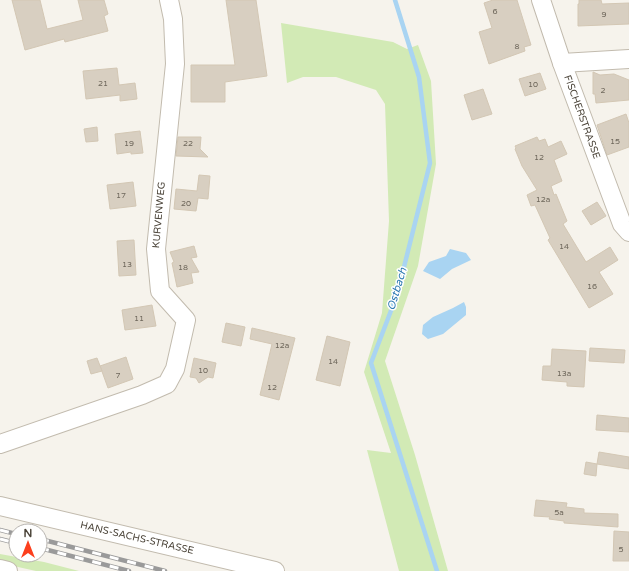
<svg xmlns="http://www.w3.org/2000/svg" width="629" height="571" viewBox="0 0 629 571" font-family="'Varela Round',sans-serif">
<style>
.green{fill:#d2eab5}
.water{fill:#a9d4f2}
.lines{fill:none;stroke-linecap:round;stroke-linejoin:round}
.stream{stroke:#a9d4f2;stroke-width:4.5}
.building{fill:#d8cfc1;stroke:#d3c7b4}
.minor-casing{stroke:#c2bbae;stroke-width:20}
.minor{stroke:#fff;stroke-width:18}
.rail-casing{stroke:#9a9a9a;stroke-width:4.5}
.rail{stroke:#fff;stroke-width:3;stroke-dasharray:9;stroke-linecap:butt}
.labels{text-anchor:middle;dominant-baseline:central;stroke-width:3;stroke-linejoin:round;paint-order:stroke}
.number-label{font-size:8px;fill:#6e675b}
.street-label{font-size:10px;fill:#4b4439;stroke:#fff}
.water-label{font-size:11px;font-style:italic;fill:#2e7ab2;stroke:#fff}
</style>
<rect width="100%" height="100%" fill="#f6f3ec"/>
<g class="green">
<polygon points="281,23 393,42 407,49 418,45 431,81 436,164 418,266 385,361 415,455 448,571 399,571 367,450 391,453 364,372 382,313 389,221 385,104 376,90 336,77 303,77 287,83"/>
<polygon points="0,554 44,562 79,571 36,571 0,563"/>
</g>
<g class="water">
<polygon points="450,249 466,253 471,260 452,269 440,279 423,271 429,262 446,256"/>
<polygon points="464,302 466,307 466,315 443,334 428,339 422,334 423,325 433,317 453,308"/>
</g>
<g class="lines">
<polyline class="stream" points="395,0 419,77 430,163 397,295 371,363 405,470 437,571"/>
</g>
<g class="building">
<polygon points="12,0 40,0 47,29 83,20 78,0 104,0 108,14 104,16 108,31 65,42 64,39 25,50"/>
<polygon points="226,0 256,0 267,76 225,82 225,102 191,102 191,65 235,65"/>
<polygon points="493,0 517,0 531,45 524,47 525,51 489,64 479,32 492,28 484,3"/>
<polygon points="579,0 601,0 602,4 629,3 629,24 578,26 578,4 579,4"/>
<polygon points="117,68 119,85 135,83 137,99 120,101 120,95 86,99 83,71"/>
<polygon points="593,72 600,75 614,74 629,80 629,100 596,103 595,94 593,94"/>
<polygon points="540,73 546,89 525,96 519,79"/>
<polygon points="483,89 492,114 472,120 464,95"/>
<polygon points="626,114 629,123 629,147 607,155 597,125"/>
<polygon points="97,127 98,141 86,142 84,129"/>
<polygon points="140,131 143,153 131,154 131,152 117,154 115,134"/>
<polygon points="178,137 201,137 200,149 208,157 176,156"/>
<polygon points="537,137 539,141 545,139 548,147 561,141 567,154 554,160 562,181 551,186 554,195 556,194 567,221 563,224 586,262 610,247 618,260 599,272 613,294 589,308 548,240 550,238 535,205 531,206 527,195 537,190 522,166 515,149 516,148 515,146"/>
<polygon points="199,175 210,176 208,199 198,198 196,211 174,209 176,189 197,191"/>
<polygon points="133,182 136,206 110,209 107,185"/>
<polygon points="597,202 606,216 591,225 582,211"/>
<polygon points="134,240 136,275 119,276 117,241"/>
<polygon points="194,246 197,257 191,258 199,272 191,273 193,283 177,287 172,263 174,262 170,252"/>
<polygon points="152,305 156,326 125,330 122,310"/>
<polygon points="226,323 245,327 241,346 222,342"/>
<polygon points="252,328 295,338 279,400 260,395 272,344 250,339"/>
<polygon points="327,336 350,342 340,386 316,380"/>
<polygon points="590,348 625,350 624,363 589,361"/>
<polygon points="552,349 586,351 584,387 567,386 567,382 542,380 543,366 551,366"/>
<polygon points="126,357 133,379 108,388 100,366"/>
<polygon points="97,358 102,371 91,374 87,361"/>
<polygon points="194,358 216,363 213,378 208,377 199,383 196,378 190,377"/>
<polygon points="597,415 629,418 629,432 596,430"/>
<polygon points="599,452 629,457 629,469 597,464 596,476 584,474 586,462 597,464"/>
<polygon points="536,500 567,503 566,507 584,509 584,513 618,514 618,527 564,523 564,521 549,519 550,517 534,516"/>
<polygon points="614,531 629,532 629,561 613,561"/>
</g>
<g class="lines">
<g class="minor-casing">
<g id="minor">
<polyline points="541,0 562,63 622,224 629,232"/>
<polyline points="562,63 629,59"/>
<polyline points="0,444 142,395 167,384 175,369 186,320 160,291 156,249 175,64 173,19 169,0"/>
<polyline points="0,506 275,571"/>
<polyline points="0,569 8,571"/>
</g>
</g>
<use href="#minor" class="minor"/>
<g class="rail-casing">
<g id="rail">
<polyline points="0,530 16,534"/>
<polyline points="0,539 16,543"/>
<polyline points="40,539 165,571"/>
<polyline points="40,548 129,571"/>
</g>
</g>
<use href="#rail" class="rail"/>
</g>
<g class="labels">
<g class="number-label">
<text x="495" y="11">6</text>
<text x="604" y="14">9</text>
<text x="517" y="46">8</text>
<text x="103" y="83">21</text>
<text x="533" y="84">10</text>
<text x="603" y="90">2</text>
<text x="615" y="141">15</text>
<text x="129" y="143">19</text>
<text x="188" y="143">22</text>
<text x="539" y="157">12</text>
<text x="121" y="195">17</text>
<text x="543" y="199">12a</text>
<text x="186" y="203">20</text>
<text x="564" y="246">14</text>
<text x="127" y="264">13</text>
<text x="183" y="267">18</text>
<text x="592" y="286">16</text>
<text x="139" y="318">11</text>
<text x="282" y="345">12a</text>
<text x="333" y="361">14</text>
<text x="203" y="370">10</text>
<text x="564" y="373">13a</text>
<text x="118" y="375">7</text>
<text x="272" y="387">12</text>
<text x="559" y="512">5a</text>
<text x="621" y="549">5</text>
</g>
<g class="street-label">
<text transform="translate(582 117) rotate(70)">FISCHERSTRASSE</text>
<text transform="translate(159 215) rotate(-85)">KURVENWEG</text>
<text transform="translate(137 538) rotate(13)">HANS-SACHS-STRASSE</text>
</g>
<g class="water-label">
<text transform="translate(397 289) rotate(-73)">Ostbach</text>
</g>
</g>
<g transform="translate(28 543)"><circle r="19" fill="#ffffff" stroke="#b7b4b0"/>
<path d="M0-3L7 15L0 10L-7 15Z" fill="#fc3f1d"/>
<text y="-6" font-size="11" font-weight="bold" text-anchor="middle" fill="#4b4439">N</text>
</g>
</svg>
